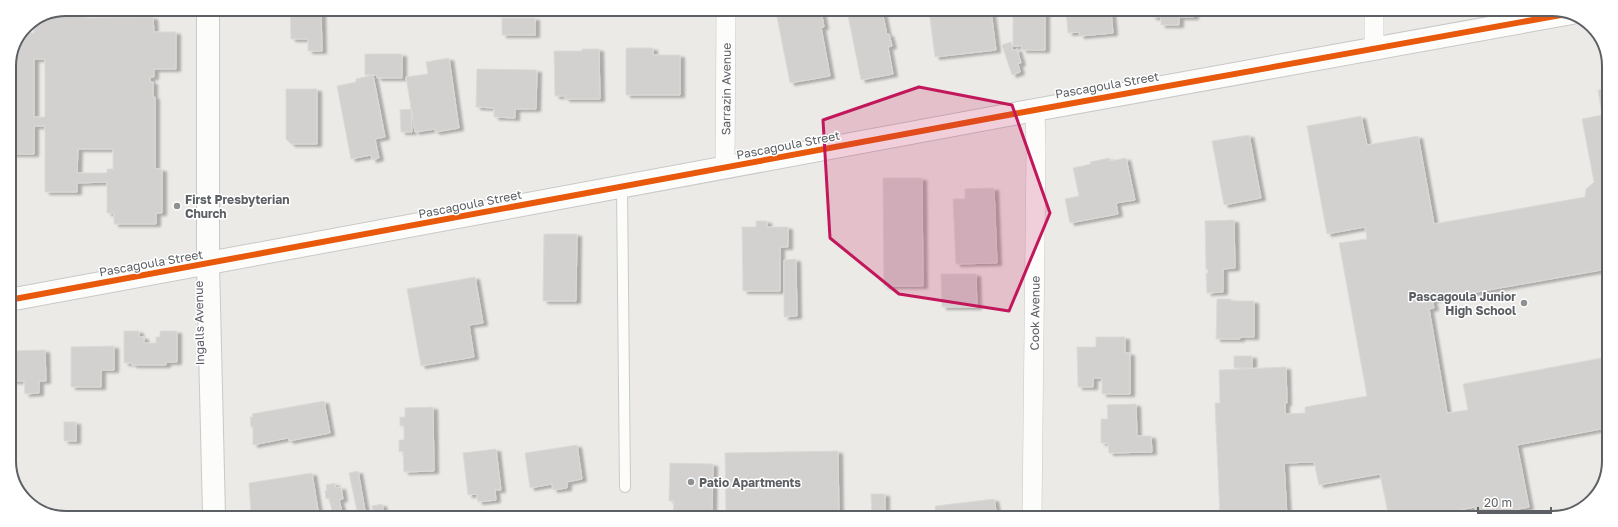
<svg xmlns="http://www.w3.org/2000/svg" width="1618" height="527" viewBox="0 0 1618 527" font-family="'Golos Text',sans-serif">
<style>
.building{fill:#d3d1d0;stroke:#dcdad6;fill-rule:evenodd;filter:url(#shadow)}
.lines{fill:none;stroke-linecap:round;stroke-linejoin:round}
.lane-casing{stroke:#c8c9c9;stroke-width:12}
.street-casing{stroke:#c8c9c9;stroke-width:20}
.secondary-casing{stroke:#c8c9c8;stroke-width:24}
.lane{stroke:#fcfcfb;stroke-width:10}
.street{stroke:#fcfcfb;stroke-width:19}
.secondary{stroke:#fcfcfb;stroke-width:22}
.cycleway-casing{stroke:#fff;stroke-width:8}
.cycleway{stroke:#e8590c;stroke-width:6}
.marked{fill:#c2185b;fill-opacity:0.2;stroke:#c2185b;stroke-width:3;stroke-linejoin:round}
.poi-dot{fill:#8e9092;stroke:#fff;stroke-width:1.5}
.labels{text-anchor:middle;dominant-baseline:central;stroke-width:3;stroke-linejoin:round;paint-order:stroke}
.street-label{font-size:12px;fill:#5c6064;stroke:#fff}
.poi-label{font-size:12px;font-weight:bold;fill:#5c6064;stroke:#fff;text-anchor:start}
.rim{fill:none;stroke:#5c6064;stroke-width:2}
</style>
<defs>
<filter id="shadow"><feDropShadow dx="4.5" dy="2.5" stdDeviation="1" flood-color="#0004"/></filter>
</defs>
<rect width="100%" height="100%" fill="#eceae7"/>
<g class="building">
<path d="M66 9H82V18L153 17 154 32H176V69H154V77H150V82H153V97H155V169H162V213H156V224H114V213H107V182L77 183V192H45V126H34V154H9V62L22 33H34V22L43 18H55V13ZM34 59H45V117H34ZM78 149H113V169H107V173H77Z"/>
<polygon points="290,9 321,9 322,51 308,51 308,39 291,39"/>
<polygon points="813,10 821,10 824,27 821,27 830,76 790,83 777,17"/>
<polygon points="847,11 882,11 887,35 889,34 892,46 888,47 893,74 861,80"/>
<polygon points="929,11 991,11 996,50 935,57"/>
<polygon points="1013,11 1045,11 1045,50 1022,50 1022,46 1013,46"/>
<polygon points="1066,11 1111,11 1113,33 1080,36 1079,32 1068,33"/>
<polygon points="1152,11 1194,11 1194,17 1179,17 1179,25 1161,25 1161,17 1152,17"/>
<rect x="502" y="18" width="33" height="17"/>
<polygon points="1011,42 1013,51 1017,49 1021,63 1018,64 1020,72 1012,75 1002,45"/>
<polygon points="626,48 653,48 653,55 680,55 680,95 626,95"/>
<polygon points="582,49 599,49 600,99 565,99 565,96 555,96 554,51 582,51"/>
<polygon points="365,54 402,54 402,78 377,78 377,75 365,75"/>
<polygon points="449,58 459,128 435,132 435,129 415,132 406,77 428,74 426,62"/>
<polygon points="477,69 537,70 536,109 515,109 515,118 494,117 494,108 476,107"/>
<polygon points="373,75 385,137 375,139 379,158 372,160 371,155 351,159 337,86 356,82 356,79"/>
<polygon points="1609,88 1607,269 1432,300 1434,308 1429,309 1447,413 1468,410 1463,384 1607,357 1606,428 1517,445 1529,507 1477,517 1475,507 1420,518 1389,518 1380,474 1319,485 1314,462 1284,463 1287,517 1220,517 1215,403 1220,403 1219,370 1286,367 1287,403 1285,403 1285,414 1305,413 1305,407 1367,396 1339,243 1367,239 1365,227 1327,234 1307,126 1361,116 1367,145 1418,136 1434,224 1585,197 1586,189 1594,182 1582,119 1602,115 1598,90"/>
<polygon points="286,89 317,89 317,144 291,144 286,139"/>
<polygon points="411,109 412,132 401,132 400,110"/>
<polygon points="1249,135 1261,198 1224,205 1212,141"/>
<polygon points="1109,158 1110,161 1126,158 1135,200 1116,203 1118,214 1070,223 1065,199 1079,196 1073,168 1091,164 1090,162"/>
<polygon points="883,178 922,178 923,286 884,286"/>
<polygon points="994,188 997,263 956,264 953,199 965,199 965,189"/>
<polygon points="1234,220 1235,268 1223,269 1223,292 1207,293 1206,273 1208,273 1208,269 1206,270 1205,221"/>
<polygon points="756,221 767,221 767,227 788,227 788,247 780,247 780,291 743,291 742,227 756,227"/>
<polygon points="544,234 577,234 576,301 543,301"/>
<polygon points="796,259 797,316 784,317 784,260"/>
<polygon points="941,274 976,274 977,307 942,307"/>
<polygon points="475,277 483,323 469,325 474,357 421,366 407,289"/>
<polygon points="1217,299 1231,299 1231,301 1254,301 1254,337 1240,337 1240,339 1216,339"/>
<polygon points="124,331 139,331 139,337 144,337 144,343 156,343 156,337 160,337 160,331 177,331 177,362 166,362 166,365 132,365 132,363 124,363"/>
<polygon points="1096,337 1125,337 1125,353 1130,353 1130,394 1102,394 1102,378 1093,378 1093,387 1078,387 1077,347 1096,347"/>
<polygon points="114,346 114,370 101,370 101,387 71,387 71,347"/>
<polygon points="45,350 46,381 39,381 39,393 25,394 24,381 9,381 9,351"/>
<rect x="1234" y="356" width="18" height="12"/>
<polygon points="324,401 330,433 289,441 288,438 253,445 253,427 251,427 250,417 253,417 252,414"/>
<polygon points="1136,404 1137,436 1151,436 1152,452 1109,453 1108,443 1101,443 1101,419 1108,419 1107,405"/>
<polygon points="433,407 434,471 404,472 403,451 399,452 399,440 404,440 404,426 400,426 400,417 405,417 405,408"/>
<rect x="64" y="422" width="12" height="19"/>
<polygon points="577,445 582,479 567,482 567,488 553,490 552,484 530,488 525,453"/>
<polygon points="496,449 501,490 495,490 496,500 478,502 477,494 468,495 463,453"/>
<polygon points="838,451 839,517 726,516 725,453"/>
<polygon points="670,463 713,464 712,516 673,516 674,501 669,501"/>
<polygon points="358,471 366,516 358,516 349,473"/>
<polygon points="312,473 319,516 251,515 249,483"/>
<polygon points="335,483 335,488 341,487 343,499 339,500 342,512 346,511 347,516 333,516 329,498 326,499 325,491 327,490 326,485"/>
<polygon points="871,494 885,494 885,517 872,517"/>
<polygon points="994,499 997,517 936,517 935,506"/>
<polygon points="382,504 384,516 374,516 372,506"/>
</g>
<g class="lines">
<g class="lane-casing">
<polyline id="lane" points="622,187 625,487"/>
</g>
<g class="street-casing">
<g id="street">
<polyline points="1374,12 1374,49"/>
<path id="s1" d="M725 168 726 10"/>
<path id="s2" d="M1032 517 1036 149 1035 110"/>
</g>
</g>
<g class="secondary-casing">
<g id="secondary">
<polyline points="208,9 208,264 214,515"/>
<polyline points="9,300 1035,110 1572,13"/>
</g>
</g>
<use href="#lane" class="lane"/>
<use href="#street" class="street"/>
<use href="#secondary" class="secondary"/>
<g class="cycleway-casing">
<polyline id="cycleway" points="9,300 1035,110 1572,13"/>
</g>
<use href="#cycleway" class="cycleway"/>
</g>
<path class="marked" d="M919 87 1012 105 1050 213 1009 311 899 294 830 238 823 120Z"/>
<g class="poi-dot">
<circle cx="177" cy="206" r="4"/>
<circle cx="1524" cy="303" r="4"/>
<circle cx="691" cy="482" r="4"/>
</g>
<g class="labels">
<g class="street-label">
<text transform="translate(1107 85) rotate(-10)">Pascagoula Street</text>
<text stroke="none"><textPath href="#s1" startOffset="79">Sarrazin Avenue</textPath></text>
<text transform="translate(788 145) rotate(-11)">Pascagoula Street</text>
<text transform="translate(470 204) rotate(-11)">Pascagoula Street</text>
<text transform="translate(151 263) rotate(-10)">Pascagoula Street</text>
<text stroke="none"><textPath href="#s2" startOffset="204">Cook Avenue</textPath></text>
<text transform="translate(199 323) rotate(-91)">Ingalls Avenue</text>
</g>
<g class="poi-label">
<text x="185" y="199">First Presbyterian<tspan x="185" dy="14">Church</tspan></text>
<text x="1516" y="296" text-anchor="end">Pascagoula Junior<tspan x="1516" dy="14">High School</tspan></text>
<text x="699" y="482">Patio Apartments</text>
</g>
</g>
<path d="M0 0H1618V527H0ZM66 16H1552A50 50 0 0 1 1602 66V461A50 50 0 0 1 1552 511H66A50 50 0 0 1 16 461V66A50 50 0 0 1 66 16Z" fill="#fff" fill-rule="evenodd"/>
<path class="rim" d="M66 16H1552A50 50 0 0 1 1602 66V461A50 50 0 0 1 1552 511H66A50 50 0 0 1 16 461V66A50 50 0 0 1 66 16Z"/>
<path d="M1478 507v6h73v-6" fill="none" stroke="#5c6064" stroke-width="2"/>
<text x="1484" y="507" font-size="12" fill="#5c6064" stroke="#ffffff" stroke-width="3" paint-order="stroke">20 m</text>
</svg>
